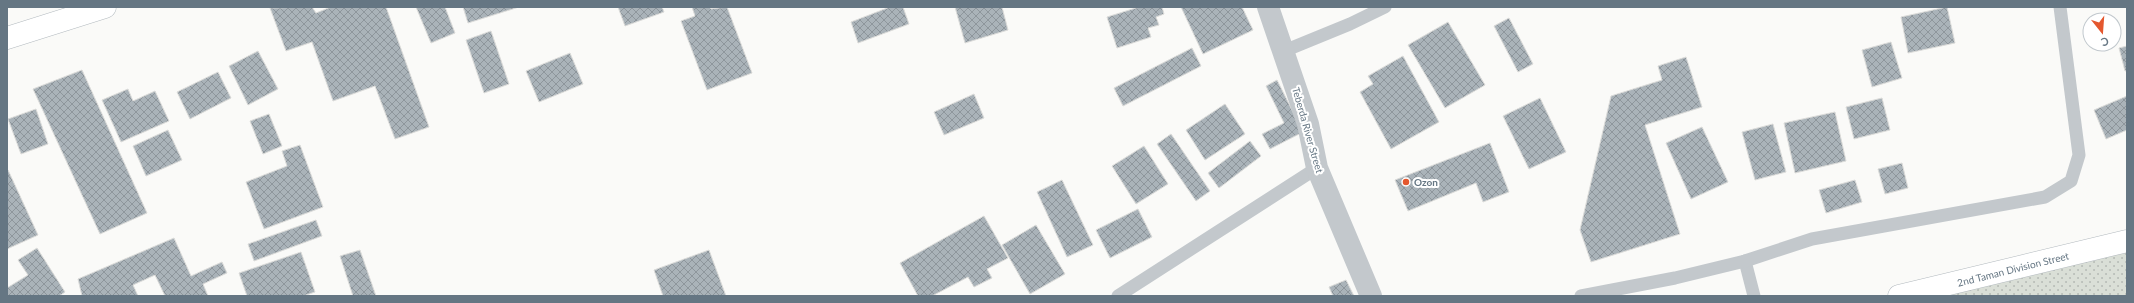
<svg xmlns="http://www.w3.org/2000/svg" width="2134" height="303" viewBox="0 0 2134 303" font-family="Lato,sans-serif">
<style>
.park{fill:url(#park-dots)}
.building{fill:url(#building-cross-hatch);stroke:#dcdcda}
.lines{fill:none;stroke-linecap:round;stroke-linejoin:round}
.secondary-casing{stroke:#b3babf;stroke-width:23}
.lane{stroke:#c3c8cc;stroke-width:13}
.street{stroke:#c3c8cc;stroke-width:22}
.secondary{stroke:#fff;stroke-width:22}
.poi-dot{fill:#e4572e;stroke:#fff;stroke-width:1.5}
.labels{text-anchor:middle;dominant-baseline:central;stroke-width:4;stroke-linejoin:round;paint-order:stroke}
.street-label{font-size:10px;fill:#657683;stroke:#fff}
.poi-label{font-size:10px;font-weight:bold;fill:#657683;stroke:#fff;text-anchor:start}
</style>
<defs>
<pattern id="park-dots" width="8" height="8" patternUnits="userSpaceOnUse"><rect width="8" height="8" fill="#dadfd7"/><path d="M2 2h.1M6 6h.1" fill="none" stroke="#b4b9b4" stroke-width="1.8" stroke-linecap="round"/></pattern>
<pattern id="building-cross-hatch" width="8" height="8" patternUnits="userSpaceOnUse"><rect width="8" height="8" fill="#aab3b9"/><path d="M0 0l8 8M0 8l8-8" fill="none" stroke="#8e969c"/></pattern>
</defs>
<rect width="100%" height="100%" fill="#fafaf8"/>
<polygon class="park" points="2127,241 2127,296 1899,296"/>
<g class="building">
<polygon points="312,7 316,13 331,7 386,7 429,127 395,139 375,86 333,101 312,42 286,51 270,8"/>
<polygon points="416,7 445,7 455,33 431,43"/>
<polygon points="463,7 519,7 468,23"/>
<polygon points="618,7 662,7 664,12 625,26"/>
<polygon points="692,7 710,7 711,9 727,7 752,73 707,90 681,21 695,16"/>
<polygon points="890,7 903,7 909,24 858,43 851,22"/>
<polygon points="955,7 1002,7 1008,30 965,43"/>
<polygon points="1139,7 1162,7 1164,14 1156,17 1159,25 1148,28 1151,37 1117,48 1107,17"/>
<polygon points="1181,7 1242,7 1253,30 1203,54"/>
<polygon points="1947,7 1955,43 1908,53 1901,17"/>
<polygon points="1509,18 1533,64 1518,72 1494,26"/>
<polygon points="1448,22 1485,85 1445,108 1408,45"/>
<polygon points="491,31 509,84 484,93 466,40"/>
<polygon points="1891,42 1902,78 1872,87 1862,50"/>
<polygon points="2127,46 2127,71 2125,71 2119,48"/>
<polygon points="1192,48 1201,66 1123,106 1114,88"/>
<polygon points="258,51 278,89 248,105 229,66"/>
<polygon points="570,53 583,84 539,102 526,71"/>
<polygon points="1403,56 1439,122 1391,149 1360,92 1373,84 1368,76"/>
<polygon points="1686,57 1702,107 1645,125 1680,234 1591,262 1580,230 1611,96 1662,80 1658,66"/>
<polygon points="82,70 147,213 100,234 33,89"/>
<polygon points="218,72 231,98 190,119 177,92"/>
<polygon points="1277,80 1303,132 1270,149 1262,134 1284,123 1266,86"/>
<polygon points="128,89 133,101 155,91 169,121 121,142 102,100"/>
<polygon points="974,94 984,118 944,135 934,112"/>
<polygon points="2127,96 2127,130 2106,139 2094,110"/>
<polygon points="1540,98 1566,152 1529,169 1503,116"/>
<polygon points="1882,98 1890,130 1854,139 1846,107"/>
<polygon points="1225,104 1245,134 1205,160 1186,130"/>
<polygon points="36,109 48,144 21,154 8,119"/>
<polygon points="1835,112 1846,161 1795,173 1784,123"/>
<polygon points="269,114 282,146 263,154 250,121"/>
<polygon points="1773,124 1786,172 1755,180 1742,132"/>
<polygon points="1702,127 1728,182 1691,199 1666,143"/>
<polygon points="168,130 182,160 146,176 133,146"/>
<polygon points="1171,134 1210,191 1196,201 1157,144"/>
<polygon points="1250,141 1261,156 1219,188 1208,173"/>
<polygon points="1490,143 1509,192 1483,202 1476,183 1408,211 1395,180"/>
<polygon points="300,145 323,207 264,229 246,182 287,166 282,151"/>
<polygon points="1144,146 1168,184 1136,204 1112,166"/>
<polygon points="1902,163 1908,188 1885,194 1878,169"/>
<polygon points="8,170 38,235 7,249 7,171"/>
<polygon points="1062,180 1093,245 1067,257 1037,192"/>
<polygon points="1855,180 1862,202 1826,213 1819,190"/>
<polygon points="1138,209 1152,237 1110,258 1096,230"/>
<polygon points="984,216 1008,258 987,269 992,278 974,287 968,277 932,296 918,296 900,263"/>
<polygon points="316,220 322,236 254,261 248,244"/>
<polygon points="1036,225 1065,274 1030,294 1002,245"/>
<polygon points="174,238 191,276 222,262 227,273 203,284 208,296 165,296 155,275 133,285 138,296 82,296 78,279"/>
<polygon points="37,248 65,292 59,296 7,296 7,288 28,275 18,260"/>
<polygon points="360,250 376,296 353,296 340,256"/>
<polygon points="709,250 726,296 663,296 654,270"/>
<polygon points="301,252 315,292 303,296 247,296 239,273"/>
<polygon points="1346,280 1354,296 1333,296 1329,287"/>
</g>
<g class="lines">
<g class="secondary-casing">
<g id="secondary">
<polyline points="7,38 105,7"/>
<polyline points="1899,296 2127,241"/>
</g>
</g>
<g class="lane">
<polyline points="1284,51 1350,24 1385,7"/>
<polyline points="1745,261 1754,296"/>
<polyline points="1118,296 1317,168"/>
<polyline points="1581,296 1675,278 1745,261 1812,239 2045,197 2071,181 2079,155 2060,7"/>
</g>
<polyline class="street" points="1268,7 1308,124 1317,168 1371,296"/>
<use href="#secondary" class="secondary"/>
</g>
<circle class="poi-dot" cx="1406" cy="182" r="4"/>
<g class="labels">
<g class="street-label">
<text transform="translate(1308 130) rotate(74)">Teberda River Street</text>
<text transform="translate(2013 269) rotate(-14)">2nd Taman Division Street</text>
</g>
<g class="poi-label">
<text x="1414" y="182">Ozon</text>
</g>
</g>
<rect width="2134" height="303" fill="none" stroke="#657683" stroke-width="16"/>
<g transform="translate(2102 32) rotate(163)"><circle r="19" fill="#ffffff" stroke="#c1c8cd"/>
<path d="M0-3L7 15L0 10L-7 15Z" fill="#e4572e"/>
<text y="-6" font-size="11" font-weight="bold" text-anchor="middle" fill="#657683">С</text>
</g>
</svg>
